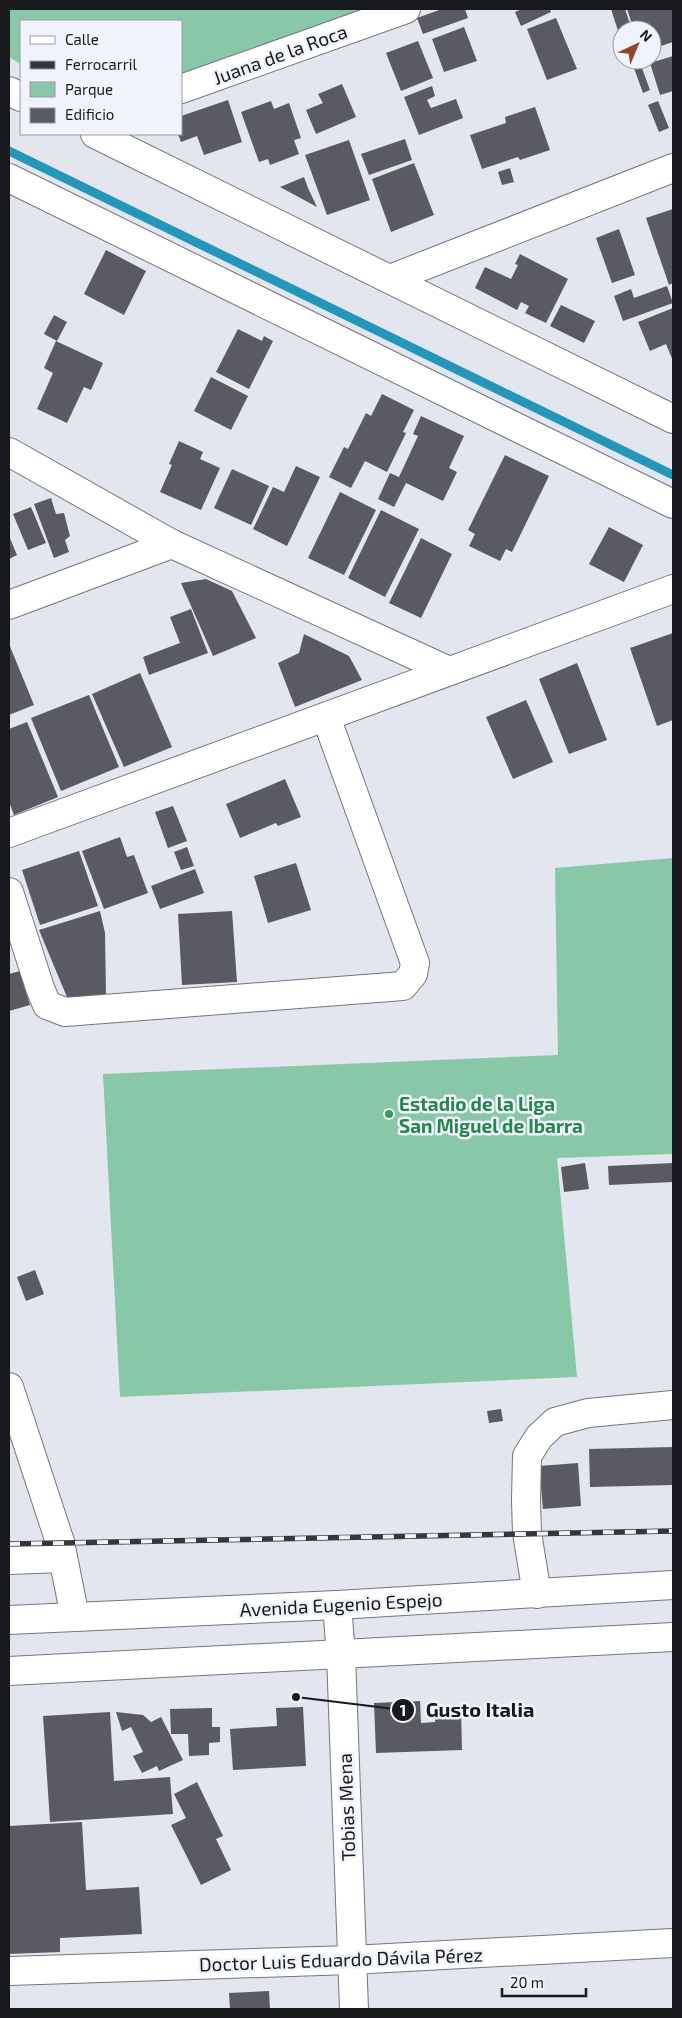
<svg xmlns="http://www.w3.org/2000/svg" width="682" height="2018" viewBox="0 0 682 2018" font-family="'Exo 2',sans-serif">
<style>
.green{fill:#89c7a9}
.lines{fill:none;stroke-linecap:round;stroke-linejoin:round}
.stream{stroke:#2496b9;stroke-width:9}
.building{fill:#5a5b62}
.minor-casing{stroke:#74767d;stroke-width:30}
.major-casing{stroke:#74767d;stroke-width:30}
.minor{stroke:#fff;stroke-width:28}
.major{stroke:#fff;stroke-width:28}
.rail-casing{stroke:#36373b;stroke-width:5.5}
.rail{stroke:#f0f3fb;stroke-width:4;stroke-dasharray:11;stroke-linecap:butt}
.leisure-dot{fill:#2e9e5b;stroke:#f0f3fb;stroke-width:2}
.labels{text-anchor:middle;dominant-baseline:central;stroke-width:5;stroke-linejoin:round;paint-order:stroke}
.street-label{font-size:19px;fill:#18191c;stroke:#f0f3fb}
.leisure-label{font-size:19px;font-weight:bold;fill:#27864d;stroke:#f0f3fb;text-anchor:start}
.leader{fill:none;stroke:#18191c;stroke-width:2}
.callout-dot{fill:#18191c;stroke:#f0f3fb;stroke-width:2}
.mark-label{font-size:15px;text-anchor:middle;font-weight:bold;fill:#fff}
.callout-label{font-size:20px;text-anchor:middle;font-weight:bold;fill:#18191c;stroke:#f0f3fb;stroke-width:5;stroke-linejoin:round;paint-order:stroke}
</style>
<rect width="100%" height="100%" fill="#e3e6ee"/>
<g class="green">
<polygon points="9,9 364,9 181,74 181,21 21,21 21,64 9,57"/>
<polygon points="673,858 673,1154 557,1158 577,1377 120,1397 103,1074 558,1055 555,868"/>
</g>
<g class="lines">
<polyline class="stream" points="9,151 673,475"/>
</g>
<g class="building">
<polygon points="442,9 465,9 468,18 423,34 417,18"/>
<polygon points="522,9 550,9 551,12 521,26 515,12"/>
<polygon points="611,9 625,9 632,30 622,30 622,43"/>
<polygon points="627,9 673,9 673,42 652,49 652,30 634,30"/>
<polygon points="556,18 577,69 547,80 527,29"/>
<polygon points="464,27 477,61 444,72 432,39"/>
<polygon points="418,41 433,78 401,91 386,53"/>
<polygon points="673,56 673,91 660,95 650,63"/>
<polygon points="631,60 639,60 650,90 643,93"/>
<polygon points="342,84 356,117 316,134 306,110 323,103 318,94"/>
<polygon points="432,86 435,96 427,100 431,108 456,99 463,118 419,135 404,97"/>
<polygon points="228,100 242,142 204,155 197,136 181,142 178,134 181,134 181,116"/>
<polygon points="271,101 274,109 289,103 301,138 294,140 299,154 270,165 268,159 259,162 241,112"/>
<polygon points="658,101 669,128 659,132 648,105"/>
<polygon points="535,107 550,150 520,160 518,157 482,169 470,135 506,123 505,117"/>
<polygon points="405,139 412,160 369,175 361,154"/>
<polygon points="349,140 370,200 327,215 305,155"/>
<polygon points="414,163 434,215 391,232 372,179"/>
<polygon points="510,168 514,182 502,185 498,172"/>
<polygon points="304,177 308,188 317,207 280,187"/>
<polygon points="673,209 673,283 669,285 646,218"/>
<polygon points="619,229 635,275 612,283 596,238"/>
<polygon points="106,250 146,271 124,315 84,294"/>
<polygon points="520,254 568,279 546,323 525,313 529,306 521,302 517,310 475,288 485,267 511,279 518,265 515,264"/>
<polygon points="667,286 673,303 623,321 614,296 631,289 634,298"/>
<polygon points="561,305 595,321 584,343 550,326"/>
<polygon points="673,308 673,361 666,344 650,351 638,322"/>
<polygon points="54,315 67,322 57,341 44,334"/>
<polygon points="238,329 262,341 264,336 273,341 249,389 216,372"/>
<polygon points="56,341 103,363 91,390 84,387 67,423 37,409 53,373 44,368"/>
<polygon points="211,377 248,396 231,430 194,411"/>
<polygon points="382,394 414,410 403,432 406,433 387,472 365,461 351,488 329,477 344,447 348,449 366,413 371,416"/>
<polygon points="421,416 464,436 449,468 457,472 443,501 406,483 394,507 378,499 390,473 399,477 418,436 413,434"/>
<polygon points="179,441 203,452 200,459 220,468 201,510 160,492 172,465 169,464"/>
<polygon points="505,455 549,476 512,552 506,549 500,561 469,546 475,534 468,530"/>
<polygon points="296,466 320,477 287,546 253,529 273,487 284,492"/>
<polygon points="232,469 269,486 251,525 214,508"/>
<polygon points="340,492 376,510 344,575 308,558"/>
<polygon points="51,498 56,514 64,513 70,536 65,540 69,552 54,558 34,504"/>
<polygon points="31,507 46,543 28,550 13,514"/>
<polygon points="381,510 419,529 385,597 348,578"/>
<polygon points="609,527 643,545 624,582 589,564"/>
<polygon points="9,536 17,555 9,559"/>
<polygon points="421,538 452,554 421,618 389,603"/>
<polygon points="206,579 232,591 256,638 213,656 181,583"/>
<polygon points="191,609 208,653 149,675 143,657 180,643 170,617"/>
<polygon points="673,633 673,720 657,726 630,648"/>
<polygon points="304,634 349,656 362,680 295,707 278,663 299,653"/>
<polygon points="9,644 34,705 9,715"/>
<polygon points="577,663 607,740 569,754 539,679"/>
<polygon points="140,673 172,747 124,767 92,694"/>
<polygon points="89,695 119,767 61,791 31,718"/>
<polygon points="526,700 553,762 513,779 486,717"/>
<polygon points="27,722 58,797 14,815 9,802 9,729"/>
<polygon points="285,779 301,817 278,826 276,823 240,838 226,804"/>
<polygon points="173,806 187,841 168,848 155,812"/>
<polygon points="120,837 127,857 134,855 148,893 104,909 82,851"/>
<polygon points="187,847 194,866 181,870 174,852"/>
<polygon points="79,851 98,906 40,925 22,870"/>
<polygon points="296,863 311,910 268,923 254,876"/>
<polygon points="195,869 204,893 160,909 151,886"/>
<polygon points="100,911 105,933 106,997 69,1002 39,930"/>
<polygon points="232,911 237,982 182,985 178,914"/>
<polygon points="20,971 30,1005 9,1011 9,974"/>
<polygon points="585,1163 589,1189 564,1192 561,1167"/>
<polygon points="673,1163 673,1182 609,1185 608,1166"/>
<polygon points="35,1270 44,1294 26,1301 17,1277"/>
<polygon points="501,1409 503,1421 489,1423 487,1411"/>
<polygon points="673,1447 673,1485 590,1487 589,1449"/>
<polygon points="578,1463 581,1506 543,1509 539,1466"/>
<polygon points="420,1701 421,1723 435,1722 435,1708 461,1708 462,1750 376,1753 374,1703"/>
<polygon points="303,1707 306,1766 233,1770 230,1729 277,1726 276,1708"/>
<polygon points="212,1708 212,1727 220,1727 220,1742 209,1743 209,1755 189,1756 188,1734 171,1734 170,1709"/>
<polygon points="110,1712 114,1781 170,1777 173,1814 50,1822 43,1716"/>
<polygon points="116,1712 143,1715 151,1722 161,1717 183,1760 159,1771 157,1766 142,1773 133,1756 143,1752 131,1727 122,1731"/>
<polygon points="197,1782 223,1836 216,1839 231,1870 201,1885 171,1825 186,1818 174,1794"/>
<polygon points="82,1822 86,1890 139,1887 142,1934 60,1938 60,1952 9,1954 9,1826"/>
<polygon points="269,1991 270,2009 230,2009 229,1993"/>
</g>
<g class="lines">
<g class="minor-casing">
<g id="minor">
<polyline points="181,89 406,9"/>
<polyline points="9,91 21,97"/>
<polyline points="95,134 673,419"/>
<polyline points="9,178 673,504"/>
<polyline points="390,279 673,168"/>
<polyline points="9,452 172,544 449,671"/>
<polyline points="9,605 172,544"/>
<polyline points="9,833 673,589"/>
<polyline points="9,892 40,988 47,1005 65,1012 403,986 413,974 415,963 326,717"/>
<polyline points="9,1387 60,1542 75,1617"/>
<polyline points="9,1560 63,1558"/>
<polyline points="537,1594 527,1533 526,1500 527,1456 539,1437 555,1422 588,1413 673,1405"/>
<polyline points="337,1605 341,1655 354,2009"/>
<polyline points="9,1971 351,1960 673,1943"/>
</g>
</g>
<g class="major-casing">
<g id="major">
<polyline points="9,1620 337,1605 673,1585"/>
<polyline points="9,1671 673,1637"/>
</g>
</g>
<use href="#minor" class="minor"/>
<use href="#major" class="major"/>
<g class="rail-casing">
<polyline id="rail" points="9,1544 673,1531"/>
</g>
<use href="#rail" class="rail"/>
</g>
<circle class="leisure-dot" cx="389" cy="1114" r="5"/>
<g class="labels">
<g class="street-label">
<text transform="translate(280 54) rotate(-20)">Juana de la Roca</text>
<text transform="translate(341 1604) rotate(-3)">Avenida Eugenio Espejo</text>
<text transform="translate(346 1807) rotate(-92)">Tobias Mena</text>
<text transform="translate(341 1959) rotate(-2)">Doctor Luis Eduardo Dávila Pérez</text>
</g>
<g class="leisure-label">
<text x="399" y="1103">Estadio de la Liga<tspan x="399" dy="22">San Miguel de Ibarra</tspan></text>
</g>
</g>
<path class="leader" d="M296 1697L403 1710"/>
<g class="callout-dot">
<circle cx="296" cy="1697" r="5"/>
<circle cx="403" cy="1710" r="12"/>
</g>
<g class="mark-label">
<text x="403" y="1716">1</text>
</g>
<g class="callout-label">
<text x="480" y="1717">Gusto Italia</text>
</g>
<rect width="682" height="2018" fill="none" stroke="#18191c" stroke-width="20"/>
<rect x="20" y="20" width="162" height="115" fill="#f0f3fb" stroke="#9a9ca2"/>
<rect x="30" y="36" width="25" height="8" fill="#ffffff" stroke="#9a9ca2"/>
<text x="65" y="45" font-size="15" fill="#18191c">Calle</text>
<rect x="30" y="61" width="25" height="8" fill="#36373b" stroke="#9a9ca2"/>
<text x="65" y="70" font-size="15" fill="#18191c">Ferrocarril</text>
<rect x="30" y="82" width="25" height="15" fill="#89c7a9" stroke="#9a9ca2"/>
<text x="65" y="95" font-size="15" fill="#18191c">Parque</text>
<rect x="30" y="108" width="25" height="15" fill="#5a5b62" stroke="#9a9ca2"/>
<text x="65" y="120" font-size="15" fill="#18191c">Edificio</text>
<g transform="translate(637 45) rotate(44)"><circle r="24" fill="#f0f3fb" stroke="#9a9ca2"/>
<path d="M0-4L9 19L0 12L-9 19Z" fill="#8f4726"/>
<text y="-8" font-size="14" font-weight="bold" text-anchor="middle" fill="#18191c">N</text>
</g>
<path d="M502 1988v8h84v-8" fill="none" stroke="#18191c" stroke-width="2.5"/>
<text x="510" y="1988" font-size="15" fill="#18191c" stroke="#f0f3fb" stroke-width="4" paint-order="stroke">20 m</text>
</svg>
